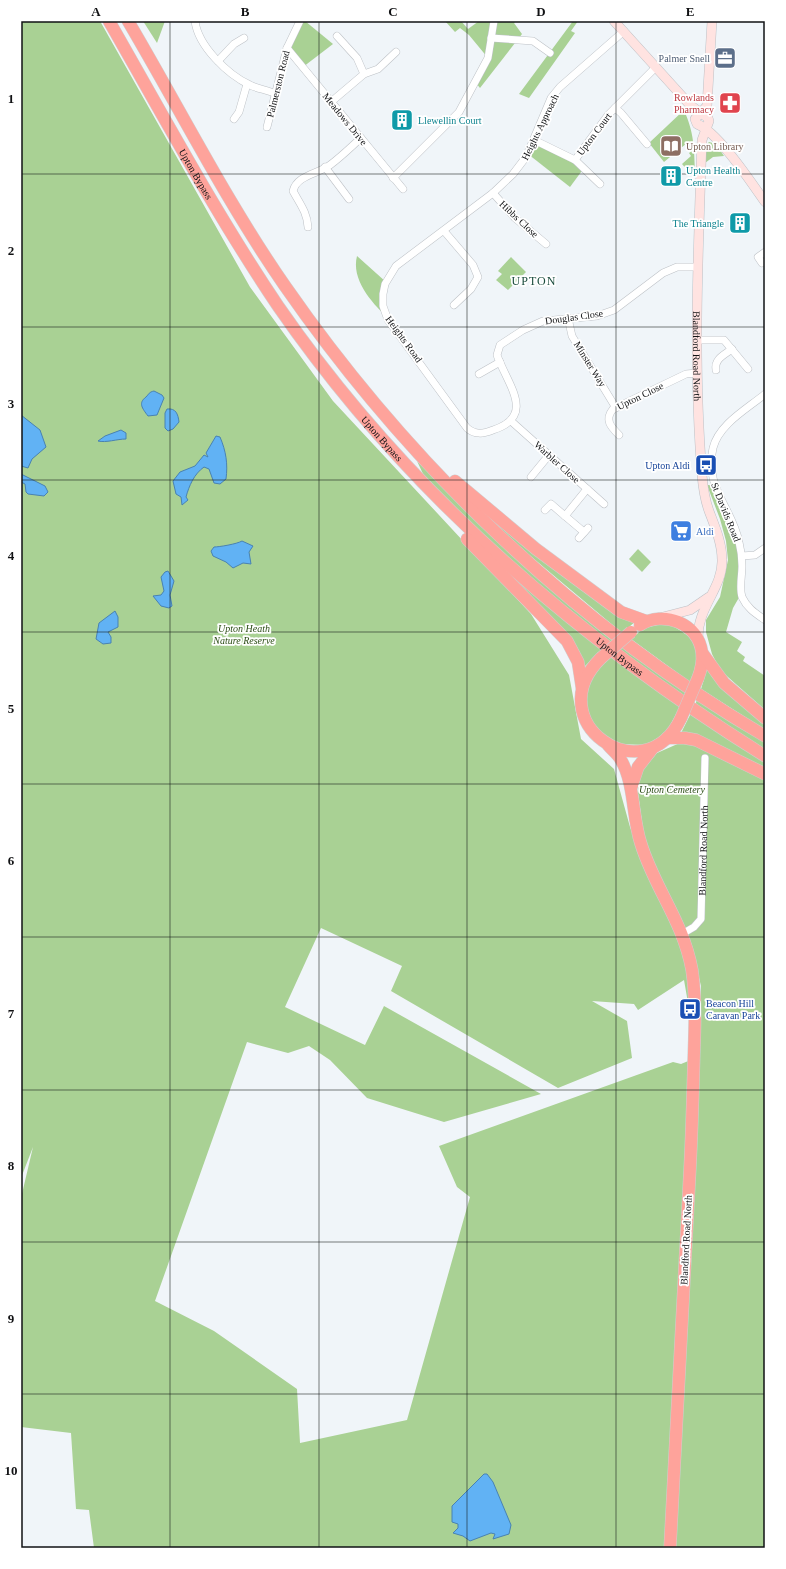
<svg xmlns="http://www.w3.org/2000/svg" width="786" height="1569" viewBox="0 0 786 1569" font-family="'Times New Roman',serif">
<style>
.green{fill:#a9d194}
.water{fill:#61b2f4;stroke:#4982b1}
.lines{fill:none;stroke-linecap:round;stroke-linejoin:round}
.street-casing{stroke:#bdc1c6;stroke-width:8}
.secondary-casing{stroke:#bdc1c6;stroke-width:10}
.highway-casing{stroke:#cfd0d0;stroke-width:13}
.street{stroke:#fff;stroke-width:7}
.secondary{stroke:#ffe3e1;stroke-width:9}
.highway{stroke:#fea39b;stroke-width:12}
.highway-bridge-casing{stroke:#cfd0d0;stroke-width:13;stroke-linecap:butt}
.highway-bridge{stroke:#fea39b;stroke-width:12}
.grid{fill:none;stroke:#111214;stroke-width:1;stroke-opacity:0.55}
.labels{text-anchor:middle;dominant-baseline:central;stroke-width:3.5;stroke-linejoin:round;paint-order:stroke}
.service-label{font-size:10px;fill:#4e5e75;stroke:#fff;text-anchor:end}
.street-label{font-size:10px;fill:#111214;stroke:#fff}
.health-label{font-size:10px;fill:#be3a42;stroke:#fff;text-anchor:end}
.culture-label{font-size:10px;fill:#0d838f;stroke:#fff;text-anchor:start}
.education-label{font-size:10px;fill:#785e54;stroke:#fff;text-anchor:start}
.transit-label{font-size:10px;fill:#164399;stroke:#fff;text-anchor:end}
.shop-label{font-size:10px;fill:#366cbe;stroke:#fff;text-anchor:start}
.park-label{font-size:10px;font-style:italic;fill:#2b4d15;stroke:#fff}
.quarter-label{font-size:12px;letter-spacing:1px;fill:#1a4c3d;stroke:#fff}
.neatline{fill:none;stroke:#111214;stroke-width:1.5}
.grid-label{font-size:13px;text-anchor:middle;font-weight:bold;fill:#111214}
</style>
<rect width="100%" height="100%" fill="#f0f5f9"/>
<g class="green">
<polygon points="21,21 100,21 250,287 333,401 531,614 569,675 581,739 614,769 630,827 643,862 687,958 690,1003 688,1003 684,980 638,1010 634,1004 592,1001 627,1021 632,1058 558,1088 391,991 402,966 321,928 285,1007 365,1045 384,1006 541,1094 444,1122 367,1098 330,1060 309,1046 288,1053 247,1042 155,1301 214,1331 297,1389 300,1443 407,1420 470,1197 457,1187 439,1146 673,1062 681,1064 698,1057 701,986 689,937 645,844 638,793 640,773 657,753 682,742 710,751 765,778 765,1548 94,1548 89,1510 76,1509 71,1433 21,1427 21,1198 33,1147 21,1178"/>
<polygon points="143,21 165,21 157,43"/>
<polygon points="300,21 305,21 333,44 303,67 287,48"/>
<polygon points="445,21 461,21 468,29 479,21 516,21 514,23 522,34 480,88 476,83 488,58 469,35 460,28 455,32"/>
<polygon points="573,21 578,21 571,31 575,33 529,98 519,94"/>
<path d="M684 110C694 133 694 146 695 171L689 172 682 164 691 156 689 153 692 151 687 143 664 162 649 143Z"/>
<polygon points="534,140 584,168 570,187 528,154"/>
<polygon points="709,142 716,144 724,156 713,157 705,163 705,146"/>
<path d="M357 256 386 282 383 294 387 317C371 302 351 279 357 256Z"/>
<polygon points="511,257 526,272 508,290 496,280 502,274 498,271"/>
<path d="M417 461C482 522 543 587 613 641L609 644 507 560 424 476Z"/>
<polygon points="707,485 714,485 739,540 741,594 733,608 726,632 742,642 737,651 745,657 743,661 765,676 765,710 720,670 712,654 706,632 706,620 720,597 728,560 726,541 720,519"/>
<polygon points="469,500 636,621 622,633 521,548"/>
<polygon points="638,549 651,562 642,572 629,559"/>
<polygon points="491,557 527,589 602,650 584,667"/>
<path d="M666 623C699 638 702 649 691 683L631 639 644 628Z"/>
<polygon points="623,646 687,692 684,698 618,651"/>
<polygon points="611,657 680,707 666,733 646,745 615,744 594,727 585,702 592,674"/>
<polygon points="707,669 765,721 765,730 701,689"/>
<polygon points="697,699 765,740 765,750 695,706"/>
<polygon points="691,713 765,759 765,770 681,733"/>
</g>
<g class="water">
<path d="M154 391 162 395 164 398 157 415 148 416C142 408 138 403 146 397 149 394 149 392 154 391Z"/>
<path d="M167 409C176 408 178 414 179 422L173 429 168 431 165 428V413Z"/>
<polygon points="21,415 40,430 46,447 32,459 28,468 21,466"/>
<path d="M121 430 126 433V439C117 439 106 443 98 441L105 436Z"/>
<path d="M216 436 220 437C226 451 228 464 226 479L220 484 214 483 209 469 204 467C194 474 189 486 186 497L188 500 182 505 181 497 176 494 173 481 180 472 195 466 204 455 208 457 206 453Z"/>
<polygon points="21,474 45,486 48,492 44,496 28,494 26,492 25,484 21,482"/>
<path d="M242 541 253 546 249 552 251 564 243 563 233 568 226 562 213 556 211 551 214 547C219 547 237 544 242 541Z"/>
<polygon points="168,571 174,581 170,595 172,606 169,608 161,606 153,596 161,595 164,591 161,577 165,572"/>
<polygon points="115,611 118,617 118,627 108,632 111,637 111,643 103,644 96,639 99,623"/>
<polygon points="484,1474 487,1474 493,1482 511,1525 509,1534 493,1539 495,1534 491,1533 470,1541 463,1536 453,1533 458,1528 458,1524 452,1522 452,1506"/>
</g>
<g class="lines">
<g class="street-casing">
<g id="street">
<path d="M195 21C198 46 228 75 250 85 258 89 268 90 276 94"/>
<path d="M624 31 560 87 551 98 526 157 513 174 493 193 396 266 385 284 383 294V306L388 320 467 428C475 435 483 434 493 430 537 416 507 384 497 355L500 345 523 330 543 321 597 316 614 310 663 273 677 267H698"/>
<polyline points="491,38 533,41 550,53"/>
<polyline points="287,48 403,189"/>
<polyline points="218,61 234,44 244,38"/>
<polyline points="364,74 378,69 396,52"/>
<polyline points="331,102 364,74 357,58 337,36"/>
<polyline points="615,108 621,113 647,144"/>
<polyline points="234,119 239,112 247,84"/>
<polyline points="267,127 287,48 300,21"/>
<polyline points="534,140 575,160 600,184"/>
<polyline points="575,160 608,115 656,67"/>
<polyline points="325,167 349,199"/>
<polyline points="393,178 459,112 488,58 494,21"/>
<polyline points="493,193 515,218 546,244"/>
<path d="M308 227C307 212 300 204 293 191 297 175 318 174 330 165 341 157 351 147 361 138"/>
<polyline points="444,231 473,265 478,277 471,289 454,305"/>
<polyline points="762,263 758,257 765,252"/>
<polyline points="568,318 572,336 616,408"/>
<polyline points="697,340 724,340 748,369"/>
<path d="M716 370C714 359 724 355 732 349"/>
<polyline points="479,374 500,362"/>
<path d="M765 394C747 409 719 424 713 448 704 488 732 507 739 542 741 550 742 558 742 566 742 575 739 588 742 597 747 608 755 613 765 620"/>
<polyline points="511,421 604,504"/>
<path d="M619 435C611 427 604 420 613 409L686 374 697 373"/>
<polyline points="531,477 549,455"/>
<polyline points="545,510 551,504 565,516"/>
<polyline points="584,532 565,516 587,489"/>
<polyline points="579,538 588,528"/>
<polyline points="742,556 755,555 765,548"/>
<path id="s1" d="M682 934 694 927 701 919 705 758"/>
</g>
</g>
<g class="secondary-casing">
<g id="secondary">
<path id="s2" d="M614 21 690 105 708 118 709 121 702 140C698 252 693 364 702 475 703 487 705 500 709 511 715 527 722 543 722 560 723 588 697 607 698 639"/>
<path d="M712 21 707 106 695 119 697 124C718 132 751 182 765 202"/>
<polyline points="663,617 690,610 709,597"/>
</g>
</g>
<g class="highway-casing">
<g id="highway">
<path id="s3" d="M109 21C164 117 216 214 278 306 405 490 576 638 765 756"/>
<path d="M128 21C180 109 226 201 285 286 410 466 575 625 765 736"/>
<polyline points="455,481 536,549 621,612 646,621"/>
<polyline points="467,539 567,641 578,662 582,688"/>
<path d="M640 625C663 610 699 623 702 653 703 662 701 670 698 678"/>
<polyline points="703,654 724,683 765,718"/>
<path d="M601 658C537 721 644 796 681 718"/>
<polyline points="667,738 685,738 696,740 765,774"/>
<path d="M608 745C612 750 618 754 621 760 635 784 632 818 641 844 655 889 683 921 692 970 696 998 695 1025 694 1053 693 1091 692 1130 690 1168 684 1295 676 1421 670 1548"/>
<polyline points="631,788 638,767 652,749"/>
</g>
</g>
<use href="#street" class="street"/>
<use href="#secondary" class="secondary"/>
<use href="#highway" class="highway"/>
<g class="highway-bridge-casing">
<g id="highway-bridge">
<polyline points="601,658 631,632"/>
<polyline points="681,718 698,678"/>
</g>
</g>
<use href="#highway-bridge" class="highway-bridge"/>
</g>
<path class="grid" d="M170 21V1548M319 21V1548M467 21V1548M616 21V1548M21 174H765M21 327H765M21 480H765M21 632H765M21 784H765M21 937H765M21 1090H765M21 1242H765M21 1394H765"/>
<defs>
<g id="office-square" transform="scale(1.15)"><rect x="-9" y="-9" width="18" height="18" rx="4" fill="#5c6f8a" stroke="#fff"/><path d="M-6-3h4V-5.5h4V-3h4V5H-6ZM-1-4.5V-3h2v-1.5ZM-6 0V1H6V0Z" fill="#fff"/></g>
<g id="pharmacy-square" transform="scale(1.15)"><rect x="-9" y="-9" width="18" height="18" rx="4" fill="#e0444e" stroke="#fff"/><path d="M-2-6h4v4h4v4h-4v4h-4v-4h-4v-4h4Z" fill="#fff"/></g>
<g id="building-square" transform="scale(1.15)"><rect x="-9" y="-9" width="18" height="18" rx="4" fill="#0f9aa8" stroke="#fff"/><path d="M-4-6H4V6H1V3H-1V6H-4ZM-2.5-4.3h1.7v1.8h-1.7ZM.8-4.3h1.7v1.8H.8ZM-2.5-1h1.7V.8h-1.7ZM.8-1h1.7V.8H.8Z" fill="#fff"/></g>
<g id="library-square" transform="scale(1.15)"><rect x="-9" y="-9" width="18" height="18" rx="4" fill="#8d6e63" stroke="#fff"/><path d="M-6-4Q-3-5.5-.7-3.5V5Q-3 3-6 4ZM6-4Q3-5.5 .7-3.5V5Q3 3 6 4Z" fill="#fff"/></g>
<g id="bus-square" transform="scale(1.15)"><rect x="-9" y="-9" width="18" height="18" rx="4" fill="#1a4fb4" stroke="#fff"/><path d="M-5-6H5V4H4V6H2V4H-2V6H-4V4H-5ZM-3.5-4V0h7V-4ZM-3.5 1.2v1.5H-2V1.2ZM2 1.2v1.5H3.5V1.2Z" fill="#fff"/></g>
<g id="supermarket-square" transform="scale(1.15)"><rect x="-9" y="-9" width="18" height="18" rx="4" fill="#3f7fe0" stroke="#fff"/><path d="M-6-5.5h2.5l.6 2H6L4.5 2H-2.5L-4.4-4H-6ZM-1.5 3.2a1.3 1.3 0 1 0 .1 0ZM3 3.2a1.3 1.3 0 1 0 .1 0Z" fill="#fff"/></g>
</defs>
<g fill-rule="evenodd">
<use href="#office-square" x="725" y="58"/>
<use href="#pharmacy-square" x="730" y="103"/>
<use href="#building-square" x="402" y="120"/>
<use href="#library-square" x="671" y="146"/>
<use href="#building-square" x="671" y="176"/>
<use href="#building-square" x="740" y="223"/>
<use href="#bus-square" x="706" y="465"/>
<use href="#supermarket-square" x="681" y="531"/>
<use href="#bus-square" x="690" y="1009"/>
</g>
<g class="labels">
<g class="service-label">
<text x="710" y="58">Palmer Snell</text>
</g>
<g class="street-label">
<text transform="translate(278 84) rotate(-76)">Palmerston Road</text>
<text transform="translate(345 119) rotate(51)">Meadows Drive</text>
<text transform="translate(540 127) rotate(-64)">Heights Approach</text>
<text transform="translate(594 134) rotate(-53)">Upton Court</text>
<text stroke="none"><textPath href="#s3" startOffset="176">Upton Bypass</textPath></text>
<text transform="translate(519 219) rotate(43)">Hibbs Close</text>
<text transform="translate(574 317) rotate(-8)">Douglas Close</text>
<text transform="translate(404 339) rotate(54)">Heights Road</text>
<text stroke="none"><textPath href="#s2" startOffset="375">Blandford Road North</textPath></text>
<text transform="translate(590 364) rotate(58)">Minster Way</text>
<text transform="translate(640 396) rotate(-26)">Upton Close</text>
<text stroke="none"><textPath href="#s3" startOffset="500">Upton Bypass</textPath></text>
<text transform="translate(557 462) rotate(42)">Warbler Close</text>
<text transform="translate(726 512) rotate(68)">St Davids Road</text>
<text stroke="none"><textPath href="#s3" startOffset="823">Upton Bypass</textPath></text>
<text stroke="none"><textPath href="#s1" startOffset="93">Blandford Road North</textPath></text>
<text transform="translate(686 1240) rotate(-87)">Blandford Road North</text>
</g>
<g class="health-label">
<text x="714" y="97">Rowlands<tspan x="714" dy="12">Pharmacy</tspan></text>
</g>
<g class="culture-label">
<text x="418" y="120">Llewellin Court</text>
<text x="686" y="170">Upton Health<tspan x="686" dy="12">Centre</tspan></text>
<text x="724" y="223" text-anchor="end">The Triangle</text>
</g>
<g class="education-label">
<text x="686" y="146">Upton Library</text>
</g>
<g class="transit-label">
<text x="690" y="465">Upton Aldi</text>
<text x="706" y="1003" text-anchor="start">Beacon Hill<tspan x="706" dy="12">Caravan Park</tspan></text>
</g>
<g class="shop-label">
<text x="696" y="531">Aldi</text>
</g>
<g class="park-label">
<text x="244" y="628">Upton Heath<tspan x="244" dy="12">Nature Reserve</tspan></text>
<text x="672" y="789">Upton Cemetery</text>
</g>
<g class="quarter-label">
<text x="534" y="281">UPTON</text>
</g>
</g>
<rect width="786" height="1569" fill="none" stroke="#ffffff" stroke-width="44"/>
<rect x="22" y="22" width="742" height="1525" class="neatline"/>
<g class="grid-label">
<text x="96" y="16">A</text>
<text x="245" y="16">B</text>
<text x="393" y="16">C</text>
<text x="541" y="16">D</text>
<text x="690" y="16">E</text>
<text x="11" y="103">1</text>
<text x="11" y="255">2</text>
<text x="11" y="408">3</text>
<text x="11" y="560">4</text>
<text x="11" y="713">5</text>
<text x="11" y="865">6</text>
<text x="11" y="1018">7</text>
<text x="11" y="1170">8</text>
<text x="11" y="1323">9</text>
<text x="11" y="1475">10</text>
</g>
</svg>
